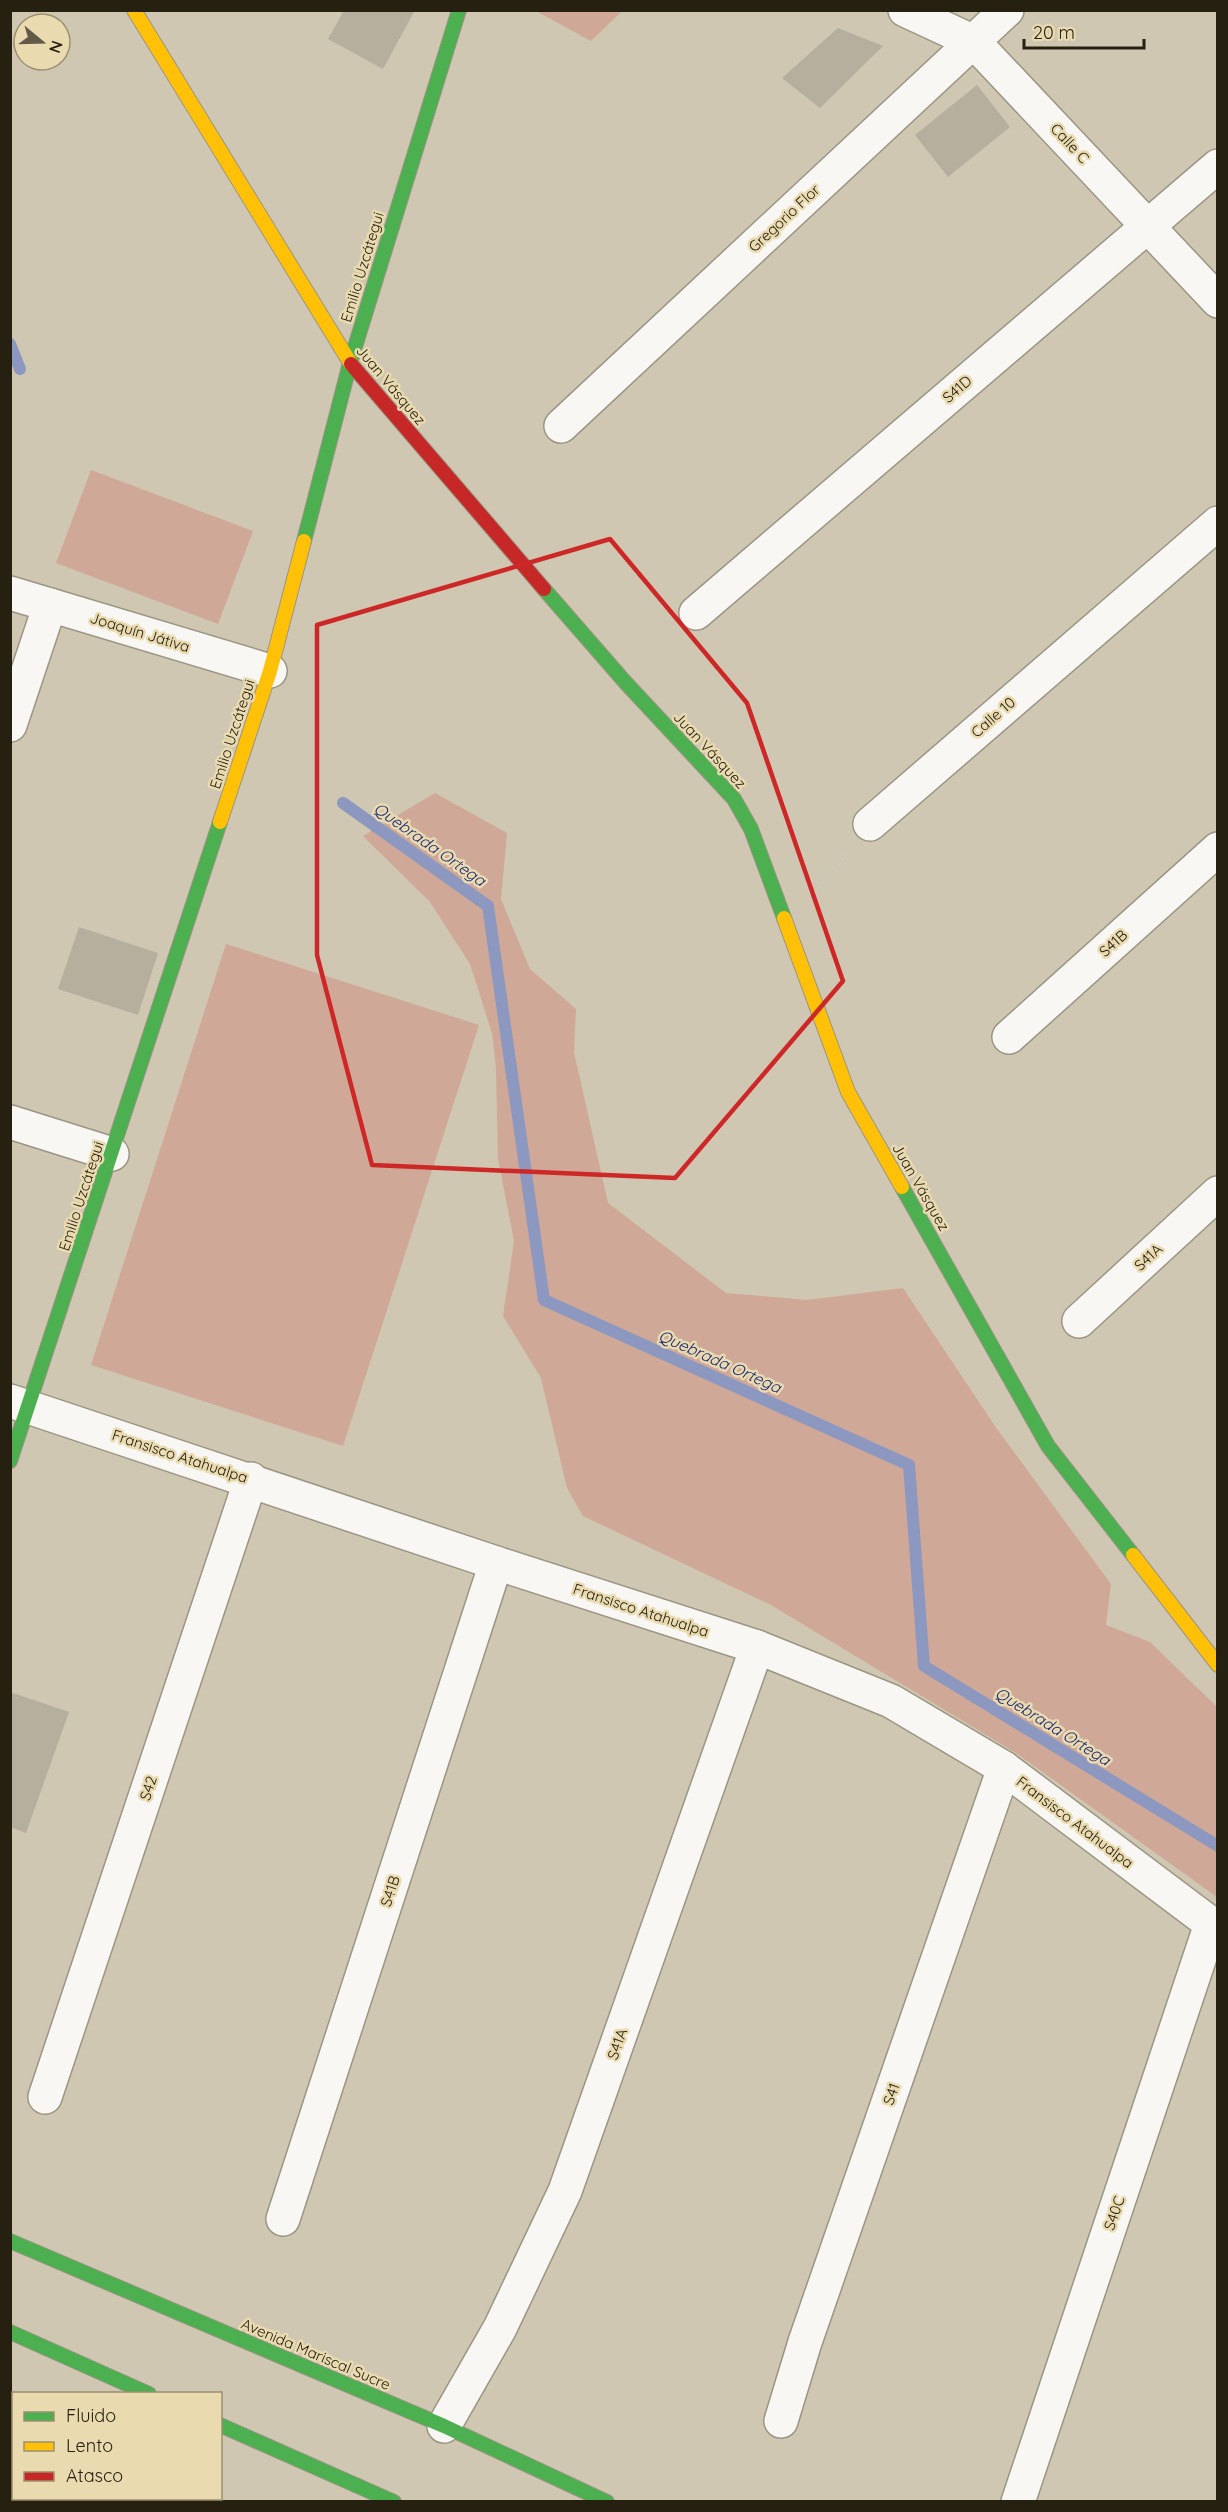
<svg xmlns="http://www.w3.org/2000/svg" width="1228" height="2512" viewBox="0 0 1228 2512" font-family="Quicksand,sans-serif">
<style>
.green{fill:#cfa898}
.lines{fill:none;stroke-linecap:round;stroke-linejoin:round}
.stream{stroke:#8c98c0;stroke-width:12}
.building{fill:#b6af9e}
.street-casing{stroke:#9b9584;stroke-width:36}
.fast-casing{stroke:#9b9584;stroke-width:16}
.slow-casing{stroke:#9b9584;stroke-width:16}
.jam-casing{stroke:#9b9584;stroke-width:16}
.path{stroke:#cdcbc5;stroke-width:4;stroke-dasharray:1.5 4.5;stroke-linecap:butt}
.street{stroke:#f8f7f3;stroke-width:33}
.fast{stroke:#4caf50;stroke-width:14}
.slow{stroke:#ffc107;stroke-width:14}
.jam{stroke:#c62828;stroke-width:14}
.marked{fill:none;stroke:#cd2827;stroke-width:4.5;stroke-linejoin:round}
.labels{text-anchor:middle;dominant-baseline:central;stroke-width:5;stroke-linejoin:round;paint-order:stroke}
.street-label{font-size:15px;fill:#262010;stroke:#e9dab0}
.water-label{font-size:16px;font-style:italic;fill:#1b2777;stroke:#e9dab0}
</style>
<rect width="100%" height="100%" fill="#cfc7b1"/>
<g class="green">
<polygon points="536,11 622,11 591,41"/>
<polygon points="91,470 253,531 218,624 56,563"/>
<polygon points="435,793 507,833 501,899 530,969 576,1009 574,1052 608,1203 726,1293 807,1300 903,1288 997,1429 1111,1584 1106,1625 1150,1642 1217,1707 1217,1897 1016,1753 771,1605 583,1516 567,1488 541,1378 503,1316 514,1241 498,1159 496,1068 492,1033 470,964 430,902 363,836"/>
<polygon points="226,944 479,1025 343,1446 91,1365"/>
</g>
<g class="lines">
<g class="stream">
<polyline points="10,344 20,369"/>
<polyline points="343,803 488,906 544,1300 909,1465 924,1666 1218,1846"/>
</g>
</g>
<g class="building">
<polygon points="344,10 415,10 383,69 328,39"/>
<polygon points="838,28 883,46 820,108 782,78"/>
<polygon points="977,85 1010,127 948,177 915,135"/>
<polygon points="79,927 158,953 138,1015 58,989"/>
<polygon points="10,1692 69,1712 26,1833 10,1827"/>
</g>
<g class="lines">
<g class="street-casing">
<g id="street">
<polyline points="905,10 974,42 1218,301"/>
<polyline points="561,426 1007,10"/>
<polyline points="10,593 270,671"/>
<polyline points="696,613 1218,166"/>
<polyline points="10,725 50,605"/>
<polyline points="870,824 1218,523"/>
<polyline points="1009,1037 1218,849"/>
<polyline points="10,1122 112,1154"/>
<polyline points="1079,1321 1218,1193"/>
<polyline points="10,1401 496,1563 757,1647 891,1701 1004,1768 1218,1929"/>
<polyline points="45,2097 251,1479"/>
<polyline points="283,2219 496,1563"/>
<polyline points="781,2421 805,2342 1004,1768"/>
<polyline points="444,2426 500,2328 565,2191 757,1647"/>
<polyline points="1018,2502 1211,1924"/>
</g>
</g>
<g class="fast-casing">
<g id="fast">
<polyline points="304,541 350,363 459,10"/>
<polyline points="544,589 625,682 734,799 751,829 784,918"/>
<polyline points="902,1187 1048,1446 1133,1555"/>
<polyline points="10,1461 220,822"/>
<polyline points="10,2241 444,2426 607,2502"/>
<polyline points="10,2332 149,2394"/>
<polyline points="220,2425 394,2502"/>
</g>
</g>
<g class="slow-casing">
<g id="slow">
<polyline points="134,10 351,364"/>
<polyline points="220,822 270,671 304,541"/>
<polyline points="784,918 848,1092 902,1187"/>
<polyline points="1133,1555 1218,1665"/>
</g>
</g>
<g class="jam-casing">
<polyline id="jam" points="351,364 544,589"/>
</g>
<polyline class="path" points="815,892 848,851"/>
<use href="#street" class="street"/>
<use href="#fast" class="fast"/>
<use href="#slow" class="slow"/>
<use href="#jam" class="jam"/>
</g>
<path class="marked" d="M610 539 747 703 843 981 675 1178 372 1165 317 955V625Z"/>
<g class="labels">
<g class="street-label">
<text transform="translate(1070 143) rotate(47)">Calle C</text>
<text transform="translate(784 218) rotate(-43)">Gregorio Flor</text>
<text transform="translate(362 267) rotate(-73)">Emilio Uzcátegui</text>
<text transform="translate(391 385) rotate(50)">Juan Vásquez</text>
<text transform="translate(957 389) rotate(-41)">S41D</text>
<text transform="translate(140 632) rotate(17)">Joaquín Játiva</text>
<text transform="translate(993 717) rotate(-41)">Calle 10</text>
<text transform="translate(232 734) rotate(-72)">Emilio Uzcátegui</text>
<text transform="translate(710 750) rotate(47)">Juan Vásquez</text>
<text transform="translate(1113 943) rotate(-42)">S41B</text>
<text transform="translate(921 1187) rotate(60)">Juan Vásquez</text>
<text transform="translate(81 1196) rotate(-72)">Emilio Uzcátegui</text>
<text transform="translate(1148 1257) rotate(-43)">S41A</text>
<text transform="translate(180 1456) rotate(18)">Fransisco Atahualpa</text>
<text transform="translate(641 1610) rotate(18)">Fransisco Atahualpa</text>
<text transform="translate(148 1788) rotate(-72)">S42</text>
<text transform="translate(1075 1822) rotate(37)">Fransisco Atahualpa</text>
<text transform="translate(390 1891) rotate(-72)">S41B</text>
<text transform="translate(617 2044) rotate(-71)">S41A</text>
<text transform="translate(891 2094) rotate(-71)">S41</text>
<text transform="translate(1114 2213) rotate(-71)">S40C</text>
<text transform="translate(316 2354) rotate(23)">Avenida Mariscal Sucre</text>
</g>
<g class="water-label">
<text transform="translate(430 844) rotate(35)">Quebrada Ortega</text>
<text transform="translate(720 1361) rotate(24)">Quebrada Ortega</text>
<text transform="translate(1053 1726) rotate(32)">Quebrada Ortega</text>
</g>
</g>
<rect width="1228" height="2512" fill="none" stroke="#262010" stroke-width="24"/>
<rect x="12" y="2392" width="210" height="108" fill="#e9dab0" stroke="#9b9070" stroke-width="1.5"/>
<rect x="24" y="2412" width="30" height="9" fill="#4caf50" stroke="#9b9070" stroke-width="1.5"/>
<text x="66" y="2422" font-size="18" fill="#262010">Fluido</text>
<rect x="24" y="2442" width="30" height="9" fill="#ffc107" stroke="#9b9070" stroke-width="1.5"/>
<text x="66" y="2452" font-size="18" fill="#262010">Lento</text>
<rect x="24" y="2472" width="30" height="9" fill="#c62828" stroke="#9b9070" stroke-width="1.5"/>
<text x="66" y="2482" font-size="18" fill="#262010">Atasco</text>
<g transform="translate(42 42) rotate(109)"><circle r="28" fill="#e9dab0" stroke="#9b9070" stroke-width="1.5"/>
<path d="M0-4.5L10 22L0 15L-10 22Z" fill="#615a48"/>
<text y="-9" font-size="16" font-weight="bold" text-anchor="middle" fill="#262010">N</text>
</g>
<path d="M1024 39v9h120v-9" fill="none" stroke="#262010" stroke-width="3"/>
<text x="1033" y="39" font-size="18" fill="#262010" stroke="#e9dab0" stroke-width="4.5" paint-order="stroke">20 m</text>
</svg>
